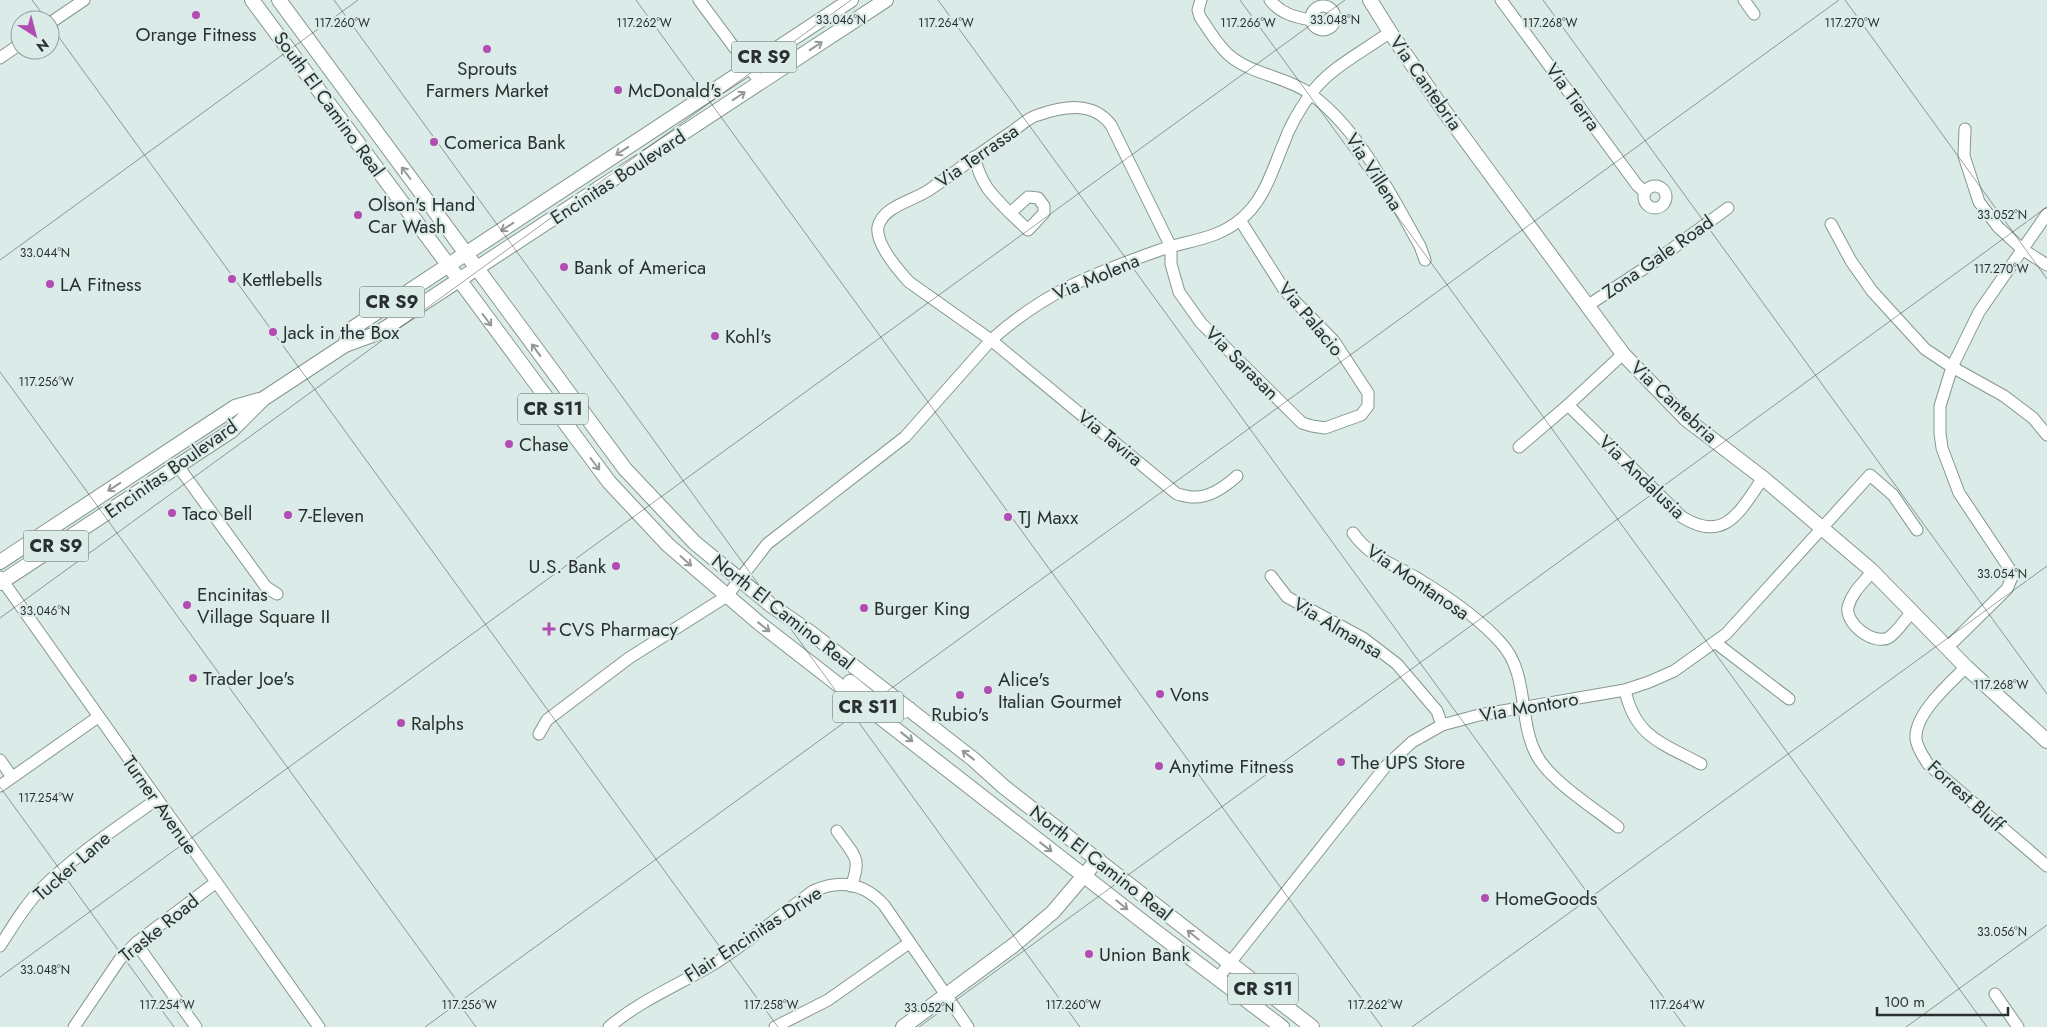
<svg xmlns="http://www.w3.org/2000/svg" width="2047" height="1027" viewBox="0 0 2047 1027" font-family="Jost,sans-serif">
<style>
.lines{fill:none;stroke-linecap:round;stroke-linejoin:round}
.minor-casing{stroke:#869693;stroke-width:13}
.major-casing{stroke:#869693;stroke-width:16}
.minor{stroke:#fff;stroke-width:11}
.major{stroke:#fff;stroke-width:14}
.oneway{stroke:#949897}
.ticks{fill:none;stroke:#29302f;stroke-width:1;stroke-opacity:0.45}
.poi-dot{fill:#b24cb0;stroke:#daebe8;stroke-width:2}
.labels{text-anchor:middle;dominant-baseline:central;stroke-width:4.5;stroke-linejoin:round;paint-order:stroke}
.shield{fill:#daebe8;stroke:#5e6866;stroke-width:1}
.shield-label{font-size:18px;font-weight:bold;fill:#29302f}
.poi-label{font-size:19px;fill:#29302f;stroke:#daebe8;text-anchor:start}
.street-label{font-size:19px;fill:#29302f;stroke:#daebe8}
.ticks-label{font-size:12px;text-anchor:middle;fill:#29302f;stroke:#daebe8;stroke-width:4.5;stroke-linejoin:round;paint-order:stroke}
</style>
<rect width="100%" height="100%" fill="#daebe8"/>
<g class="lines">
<g class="minor-casing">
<g id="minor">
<polyline points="699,0 760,82"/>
<path d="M1201 0 1198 10 1200 17C1209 30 1218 46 1230 56 1253 75 1285 76 1309 93 1358 127 1391 195 1420 246L1425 260"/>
<path d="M1270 0C1281 14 1295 17 1311 20"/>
<polyline points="1501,0 1637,185 1645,192"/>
<polyline points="1744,0 1754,14"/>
<circle cx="1323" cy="18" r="12"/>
<polyline points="50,23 84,0"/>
<polyline points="0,58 20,44"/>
<polyline points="1965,129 1964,156 1979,202 1998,227 2022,249 2047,265"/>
<path d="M974 157C982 185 989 192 1010 213"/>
<circle cx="1655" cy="197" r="11"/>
<polygon points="1028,197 1038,198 1044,206 1044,213 1028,230 1010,213"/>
<polyline points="1831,224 1851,261 1872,291 1925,349 1952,367 2004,396 2033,418 2047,435"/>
<polyline points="1587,306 1654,262 1728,208"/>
<path d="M1568 405 1682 517C1725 544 1740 511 1763 478"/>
<polyline points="1519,447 1568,405 1623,354"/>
<polyline points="178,466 266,587 277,594"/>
<path d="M1237 476C1226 486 1209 498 1193 497 1188 497 1182 495 1177 494L991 340 909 282C899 271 875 244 878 227 883 206 913 201 929 190 957 171 984 150 1013 131 1020 126 1029 117 1038 115 1064 106 1093 101 1111 125L1171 247V264L1179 292 1201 323 1302 423 1312 426 1325 428 1361 415 1368 406V393L1334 341 1285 291 1240 220"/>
<path d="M1353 533C1370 557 1393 564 1417 578 1445 595 1480 619 1501 643 1529 673 1518 719 1536 754 1549 780 1594 808 1618 827"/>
<path d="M1872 572C1863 583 1852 592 1848 607 1845 623 1872 645 1888 638 1897 633 1905 619 1912 612"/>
<polyline points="1271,576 1287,597 1363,638 1397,664 1437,711 1442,725"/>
<polyline points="0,577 319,1027"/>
<polyline points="1716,643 1789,699"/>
<polyline points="1947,648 2007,589 2012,577 2011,571 1959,493 1942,448 1940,433 1940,406 1952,367 1979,312 2047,214"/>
<path d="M1966 667C1949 684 1914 714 1916 739 1917 748 1923 756 1928 764L2047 866"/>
<path d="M1625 690C1635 737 1662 743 1701 764"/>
<path d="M539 734 547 720 629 658 727 596 767 544 905 437 991 340C1045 292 1092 274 1160 250 1189 240 1215 240 1240 220 1264 201 1272 171 1283 145 1289 128 1299 110 1310 95 1330 67 1363 52 1390 32"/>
<polyline points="0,760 12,777"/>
<polyline points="0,786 98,717"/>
<path d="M837 831C853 855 863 857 851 886"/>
<polyline points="136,943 196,1027"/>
<path d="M0 946C13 926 25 905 41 889 75 855 117 828 157 799"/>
<polyline points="1218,978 1385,767 1412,742 1442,725 1479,715 1625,690 1649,682 1674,671 1726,634 1870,475 1893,495 1917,530"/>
<polyline points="1995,994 2018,1027"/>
<polyline points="74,1027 120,959 136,943 215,883"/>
<path d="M609 1027C642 999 681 984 717 962 751 940 782 914 813 891 840 879 864 883 884 905L968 1027"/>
<polyline points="775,1027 828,1000 909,943"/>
</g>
</g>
<g class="major-casing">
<g id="major">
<polyline points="252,0 609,482 668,545 759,623 1151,928 1282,1027"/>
<polyline points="279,0 625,469 695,543 772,606 811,633 973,759 1004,787 1312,1027"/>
<polyline points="1370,0 1390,32 1442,108 1623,354 1686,419 1763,478 1870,569 1966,667 2047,741"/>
<polyline points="345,345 350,330 851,0"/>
<polyline points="0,562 235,407 259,400"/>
<polyline points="0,583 231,431 263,399 345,345 378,333 886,0"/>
<path d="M850 682C865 693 890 719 909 709"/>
<polyline points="903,1027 1014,945 1053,912 1098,859"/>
</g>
</g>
<use href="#minor" class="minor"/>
<use href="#major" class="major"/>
</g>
<defs><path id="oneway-shaft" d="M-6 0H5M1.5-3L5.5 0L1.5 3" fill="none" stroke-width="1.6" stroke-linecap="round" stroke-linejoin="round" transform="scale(1.25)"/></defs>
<g class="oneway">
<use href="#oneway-shaft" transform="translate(816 46) rotate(-33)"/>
<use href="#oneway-shaft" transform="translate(739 96) rotate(-34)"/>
<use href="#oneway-shaft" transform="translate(622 151) rotate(147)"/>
<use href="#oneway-shaft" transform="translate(406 173) rotate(-127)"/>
<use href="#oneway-shaft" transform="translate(507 227) rotate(147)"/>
<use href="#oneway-shaft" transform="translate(487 320) rotate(53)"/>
<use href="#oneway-shaft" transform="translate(536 350) rotate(-126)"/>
<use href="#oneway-shaft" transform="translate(595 464) rotate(53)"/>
<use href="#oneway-shaft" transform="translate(114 487) rotate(147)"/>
<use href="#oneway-shaft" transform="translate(686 561) rotate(42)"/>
<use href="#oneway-shaft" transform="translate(764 627) rotate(38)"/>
<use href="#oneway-shaft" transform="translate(907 737) rotate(38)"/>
<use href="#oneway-shaft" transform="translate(968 755) rotate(-142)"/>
<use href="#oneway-shaft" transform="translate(1046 847) rotate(38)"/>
<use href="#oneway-shaft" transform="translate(1122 905) rotate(39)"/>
<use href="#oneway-shaft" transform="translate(1193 935) rotate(-141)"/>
</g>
<path class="ticks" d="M32 0 47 20M334 0 1080 1027M636 0 1382 1027M938 0 1685 1027M1240 0 1987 1027M1543 0 2047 694M1845 0 2047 279M50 25 778 1027M0 260 358 0M0 372 476 1027M0 618 851 0M0 787 174 1027M0 977 1345 0M425 1027 1839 0M919 1027 2047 207M1412 1027 2047 566M1906 1027 2047 925"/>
<g class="poi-dot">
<circle cx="196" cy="15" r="5"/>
<circle cx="487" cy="49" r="5"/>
<circle cx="618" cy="90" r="5"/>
<circle cx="434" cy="142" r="5"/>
<circle cx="358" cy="215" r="5"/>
<circle cx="564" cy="267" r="5"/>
<circle cx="232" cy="279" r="5"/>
<circle cx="50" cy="284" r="5"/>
<circle cx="273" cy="332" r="5"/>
<circle cx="715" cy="336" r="5"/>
<circle cx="509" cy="444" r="5"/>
<circle cx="172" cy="513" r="5"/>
<circle cx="288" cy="515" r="5"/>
<circle cx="1008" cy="517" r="5"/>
<circle cx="616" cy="566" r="5"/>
<circle cx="187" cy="605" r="5"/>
<circle cx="864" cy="608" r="5"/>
<path d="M546.5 621.5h5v5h5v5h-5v5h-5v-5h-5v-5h5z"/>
<circle cx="193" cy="678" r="5"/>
<circle cx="988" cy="690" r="5"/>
<circle cx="1160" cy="694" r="5"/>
<circle cx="960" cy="695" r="5"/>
<circle cx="401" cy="723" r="5"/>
<circle cx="1341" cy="762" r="5"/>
<circle cx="1159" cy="766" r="5"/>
<circle cx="1485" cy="898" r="5"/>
<circle cx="1089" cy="954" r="5"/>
</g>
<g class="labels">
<g class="shield">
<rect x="731.5" y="41.5" width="65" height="31" rx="4"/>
<rect x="359.5" y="286.5" width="65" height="31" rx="4"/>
<rect x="518" y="393.5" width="70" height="31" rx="4"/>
<rect x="23.5" y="530.5" width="65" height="31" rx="4"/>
<rect x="833" y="691.5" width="70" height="31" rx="4"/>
<rect x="1228" y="973.5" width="70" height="31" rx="4"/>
</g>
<g class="shield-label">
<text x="764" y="57">CR S9</text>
<text x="392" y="302">CR S9</text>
<text x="553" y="409">CR S11</text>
<text x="56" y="546">CR S9</text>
<text x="868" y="707">CR S11</text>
<text x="1263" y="989">CR S11</text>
</g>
<g class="poi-label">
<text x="196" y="34" text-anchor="middle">Orange Fitness</text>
<text x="487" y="68" text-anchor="middle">Sprouts<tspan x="487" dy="22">Farmers Market</tspan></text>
<text x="628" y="90">McDonald's</text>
<text x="444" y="142">Comerica Bank</text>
<text x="368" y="204">Olson's Hand<tspan x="368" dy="22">Car Wash</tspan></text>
<text x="574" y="267">Bank of America</text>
<text x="242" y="279">Kettlebells</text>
<text x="60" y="284">LA Fitness</text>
<text x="283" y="332">Jack in the Box</text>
<text x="725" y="336">Kohl's</text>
<text x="519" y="444">Chase</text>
<text x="182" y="513">Taco Bell</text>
<text x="298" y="515">7-Eleven</text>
<text x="1018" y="517">TJ Maxx</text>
<text x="606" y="566" text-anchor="end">U.S. Bank</text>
<text x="197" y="594">Encinitas<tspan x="197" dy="22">Village Square II</tspan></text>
<text x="874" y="608">Burger King</text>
<text x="559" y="629">CVS Pharmacy</text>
<text x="203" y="678">Trader Joe's</text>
<text x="998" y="679">Alice's<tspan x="998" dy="22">Italian Gourmet</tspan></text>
<text x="1170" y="694">Vons</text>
<text x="960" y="714" text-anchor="middle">Rubio's</text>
<text x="411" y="723">Ralphs</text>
<text x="1351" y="762">The UPS Store</text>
<text x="1169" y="766">Anytime Fitness</text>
<text x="1495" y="898">HomeGoods</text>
<text x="1099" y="954">Union Bank</text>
</g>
<g class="street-label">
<text transform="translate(1426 83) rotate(55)">Via Cantebria</text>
<text transform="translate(1573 97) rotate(54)">Via Tierra</text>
<text transform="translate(329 104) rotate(54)">South El Camino Real</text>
<text transform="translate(977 156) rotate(-35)">Via Terrassa</text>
<text transform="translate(1374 172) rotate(57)">Via Villena</text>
<text transform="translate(618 177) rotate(-33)">Encinitas Boulevard</text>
<text transform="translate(1658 257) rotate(-35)">Zona Gale Road</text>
<text transform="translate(1096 277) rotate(-23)">Via Molena</text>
<text transform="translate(1311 319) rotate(50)">Via Palacio</text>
<text transform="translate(1242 363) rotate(45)">Via Sarasan</text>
<text transform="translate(1674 402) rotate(43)">Via Cantebria</text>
<text transform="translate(1110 438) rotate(39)">Via Tavira</text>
<text transform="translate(171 469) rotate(-35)">Encinitas Boulevard</text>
<text transform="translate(1642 477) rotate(44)">Via Andalusia</text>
<text transform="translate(1418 582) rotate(34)">Via Montanosa</text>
<text transform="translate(783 612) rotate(38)">North El Camino Real</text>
<text transform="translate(1338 628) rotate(31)">Via Almansa</text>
<text transform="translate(1529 707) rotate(-10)">Via Montoro</text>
<text transform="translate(1966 796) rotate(42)">Forrest Bluff</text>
<text transform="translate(160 805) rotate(55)">Turner Avenue</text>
<text transform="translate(1101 863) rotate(38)">North El Camino Real</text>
<text transform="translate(72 866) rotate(-41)">Tucker Lane</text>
<text transform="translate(159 928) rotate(-39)">Traske Road</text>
<text transform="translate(753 934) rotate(-33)">Flair Encinitas Drive</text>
</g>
</g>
<g class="ticks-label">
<text x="841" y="24">33.046°N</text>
<text x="1335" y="24">33.048°N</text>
<text x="342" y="27">117.260°W</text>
<text x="644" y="27">117.262°W</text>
<text x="946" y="27">117.264°W</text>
<text x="1248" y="27">117.266°W</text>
<text x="1550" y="27">117.268°W</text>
<text x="1852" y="27">117.270°W</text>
<text x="2002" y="219">33.052°N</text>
<text x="45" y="257">33.044°N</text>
<text x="2001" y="273">117.270°W</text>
<text x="46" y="386">117.256°W</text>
<text x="2002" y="578">33.054°N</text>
<text x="45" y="615">33.046°N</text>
<text x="2001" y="689">117.268°W</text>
<text x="46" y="802">117.254°W</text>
<text x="2002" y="936">33.056°N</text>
<text x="45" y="974">33.048°N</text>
<text x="167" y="1009">117.254°W</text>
<text x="469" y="1009">117.256°W</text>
<text x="771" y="1009">117.258°W</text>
<text x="1073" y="1009">117.260°W</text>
<text x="1375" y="1009">117.262°W</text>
<text x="1677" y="1009">117.264°W</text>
<text x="929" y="1012">33.052°N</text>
</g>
<g transform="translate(35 35) rotate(144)"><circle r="24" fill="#daebe8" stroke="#93a09e"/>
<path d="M0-4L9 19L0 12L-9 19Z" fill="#b24cb0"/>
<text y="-8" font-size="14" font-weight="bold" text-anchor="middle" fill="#29302f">N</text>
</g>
<path d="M1877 1007v8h131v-8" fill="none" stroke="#29302f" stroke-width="2.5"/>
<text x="1884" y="1007" font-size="15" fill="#29302f" stroke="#daebe8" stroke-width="4" paint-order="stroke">100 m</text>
</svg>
